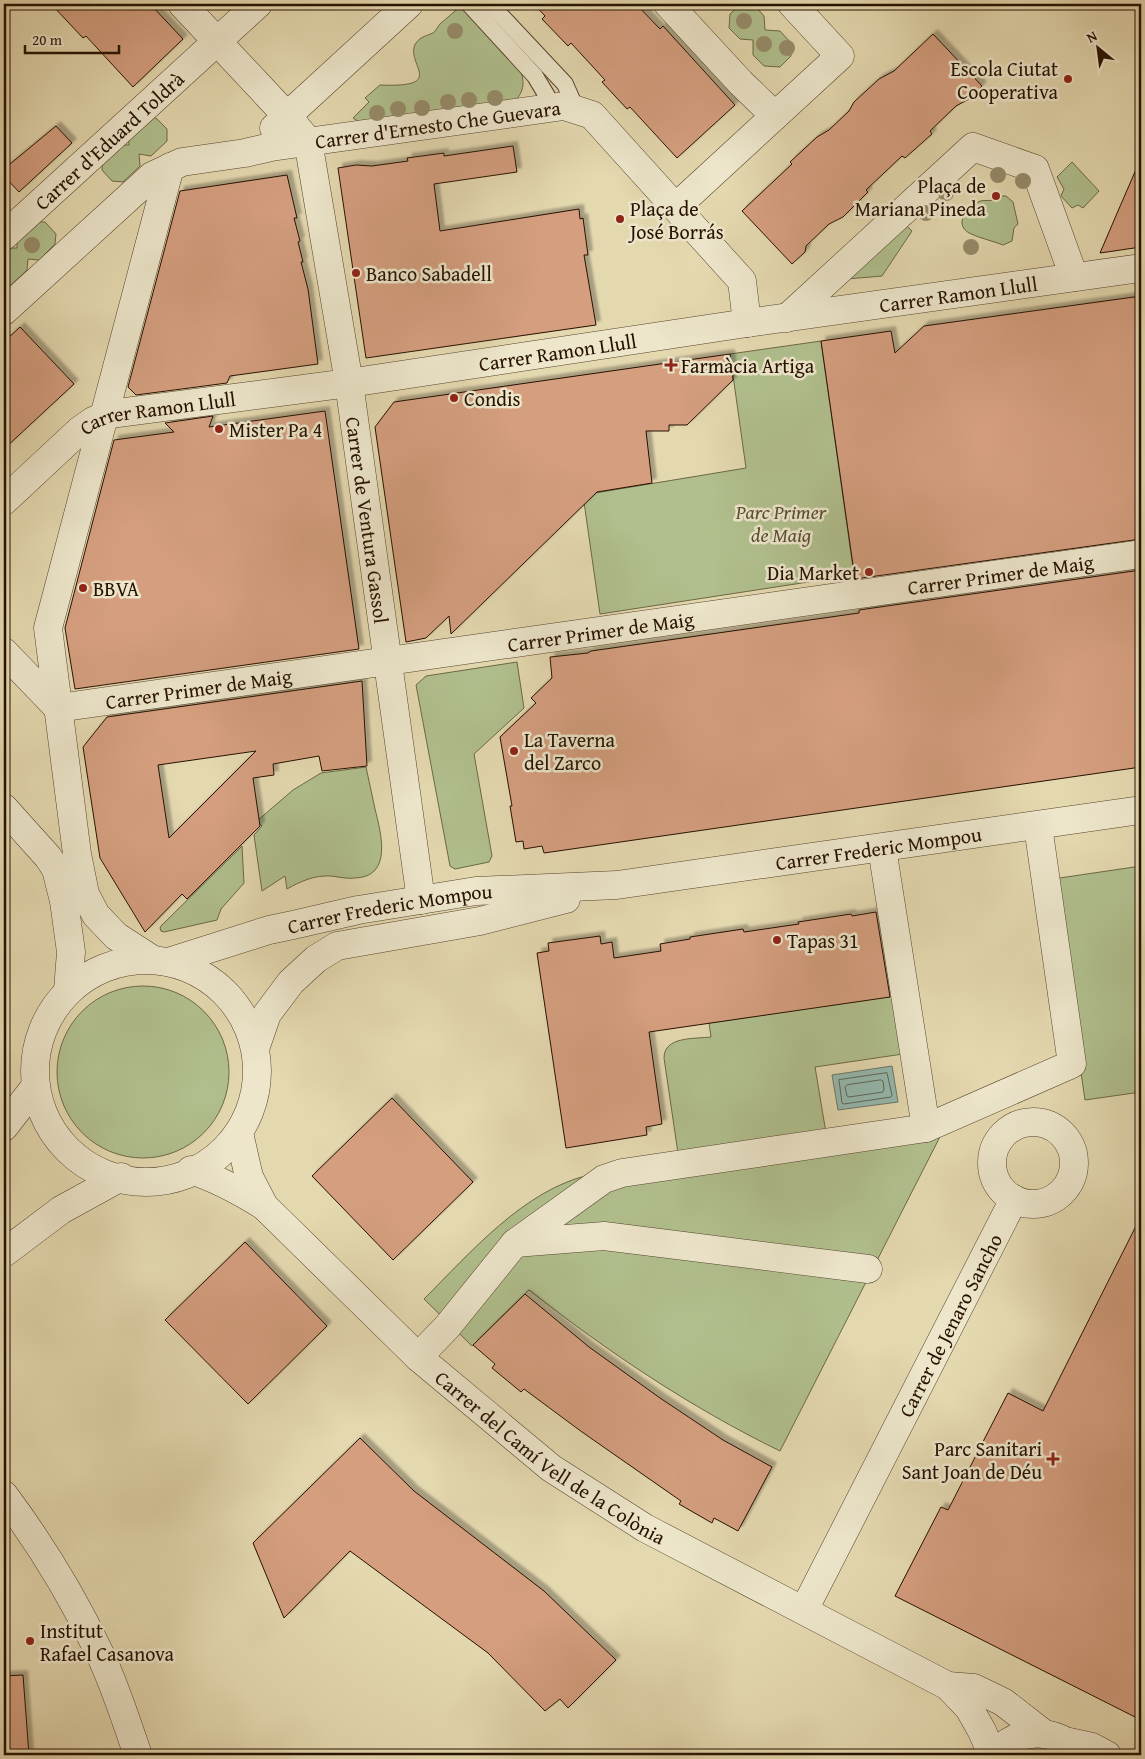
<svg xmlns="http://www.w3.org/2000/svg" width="1145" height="1759" viewBox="0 0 1145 1759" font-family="'Gentium Book Plus',serif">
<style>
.green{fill:#b0bf8d;stroke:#6b6846}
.water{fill:#95b9af;stroke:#697669}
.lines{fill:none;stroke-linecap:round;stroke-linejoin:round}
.shore{stroke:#5e6558;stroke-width:1}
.building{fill:#d49e7f;stroke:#261100;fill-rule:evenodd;filter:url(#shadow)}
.lane-casing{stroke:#56432c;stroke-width:18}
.street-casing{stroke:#56432c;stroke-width:29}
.lane{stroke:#ede6cb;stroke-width:16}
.street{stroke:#ede6cb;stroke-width:28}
.tree{fill:#968c6a}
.poi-dot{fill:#8f2418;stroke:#ede6cb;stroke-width:2}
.labels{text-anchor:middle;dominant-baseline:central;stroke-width:5;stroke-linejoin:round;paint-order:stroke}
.poi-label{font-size:20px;fill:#261100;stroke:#ede6cb;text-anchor:start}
.street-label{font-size:20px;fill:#261100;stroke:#ede6cb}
.park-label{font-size:20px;font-style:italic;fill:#564e31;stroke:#ede6cb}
</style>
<defs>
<filter id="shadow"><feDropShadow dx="4.5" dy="-4.5" stdDeviation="1" flood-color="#0004"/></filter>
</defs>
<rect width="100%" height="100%" fill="#e4d8af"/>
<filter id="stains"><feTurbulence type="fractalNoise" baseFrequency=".004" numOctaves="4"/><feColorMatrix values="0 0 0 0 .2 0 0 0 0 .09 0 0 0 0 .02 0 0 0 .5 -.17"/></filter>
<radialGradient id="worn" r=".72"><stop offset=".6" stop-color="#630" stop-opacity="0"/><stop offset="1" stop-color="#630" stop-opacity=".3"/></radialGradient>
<g class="green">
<polygon points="740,5 754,5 764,16 765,30 780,31 791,43 791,56 780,67 764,66 753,55 753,40 740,39 729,28 730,14"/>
<path d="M461 6 519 67C525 81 525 91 514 102L361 123 353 118 369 102 365 98 380 85C450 88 403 63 416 43 421 36 427 36 433 33 436 31 438 26 440 24 447 18 454 12 461 6Z"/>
<polygon points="143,118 156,118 167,129 167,141 151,156 139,154 140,166 123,182 112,181 102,170 103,156 115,145 129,145 128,132"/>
<polygon points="1072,162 1099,191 1083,208 1078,205 1072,208 1061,196 1064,189 1057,177"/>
<path d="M1000 196H1006L1013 202 1018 224 1014 228 1012 241 1003 245C993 241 979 238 969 233 953 223 968 208 978 202 985 198 992 204 1000 196Z"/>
<polygon points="31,222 45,222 56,234 55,244 39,260 28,259 27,270 10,286 4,285 4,248 17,248 17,235"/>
<polygon points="905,224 912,231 882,276 847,279"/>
<polygon points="821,341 854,575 600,614 583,495 746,468 730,354"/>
<polygon points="517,662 524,708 474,754 492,856 489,862 455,869 450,866 416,685 426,676"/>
<path d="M366 767C369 781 372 795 375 809 381 833 393 877 355 878 347 879 339 877 331 876 315 875 301 881 287 889L285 876 262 891 254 835 262 826 257 821 293 790 321 773Z"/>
<polygon points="242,846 244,883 221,909 217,920 164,932 161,931 160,928 161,926"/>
<polygon points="1141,866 1141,1092 1085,1100 1053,879"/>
<circle cx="143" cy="1072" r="86"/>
<path d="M894 996 903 1054 815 1067 827 1139 948 1121 780 1451C690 1407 608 1352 529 1290L472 1346 424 1299C470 1253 524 1190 589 1175 619 1168 650 1165 679 1160L664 1058C664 1036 695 1039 711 1037L709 1023Z"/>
</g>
<polygon class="water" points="892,1066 898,1102 838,1110 832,1075"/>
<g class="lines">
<g class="shore">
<polygon points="887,1073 892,1095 891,1097 844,1104 842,1103 839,1080"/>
<polygon points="881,1080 883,1081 884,1090 883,1092 849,1097 847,1096 845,1087 847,1085"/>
</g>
</g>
<g class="building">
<polygon points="51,4 150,4 183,39 133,87 86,36 83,38"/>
<polygon points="534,4 636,4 660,29 663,26 735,105 677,158 630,107 627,109 602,82 605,80 571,43 568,46 542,19 545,16"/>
<polygon points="933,34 982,86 969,99 956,106 930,131 932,134 905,158 902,156 866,190 868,192 843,217 829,224 806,246 805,252 792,264 742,211 792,164 790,162 817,137 829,130 849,111 854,102 879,79 894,71"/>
<polygon points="56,126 72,143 19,192 4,176 4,169"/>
<polygon points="513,146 517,172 434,184 440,231 579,209 580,219 583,218 588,255 584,255 596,325 366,358 338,168 356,165 372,166 408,161 407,158 444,153 444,156"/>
<polygon points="1141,158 1141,247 1100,253 1118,211"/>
<polygon points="287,175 297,218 294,218 300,241 298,242 303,262 301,262 308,289 318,364 230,376 227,383 136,395 128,387 180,191"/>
<polygon points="1141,296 1141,351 1136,352 1141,392 1141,539 855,579 821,341 891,331 895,353 924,326"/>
<polygon points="20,327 74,384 4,449 4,342"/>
<polygon points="730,354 733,380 687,425 669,425 669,431 646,431 652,483 597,492 451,634 449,616 426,638 406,642 375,427 394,402"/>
<polygon points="325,411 359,649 75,689 65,628 114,440 174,432 165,423 213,416 209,427"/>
<polygon points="1141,570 1141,767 544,853 542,846 524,849 523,841 516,842 510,806 512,806 500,737 536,703 531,698 552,678 550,657 588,653 591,651 859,613 859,610"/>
<path d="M362 681 367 766 322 771 319 756 273 764 274 775 253 778 260 826 187 899 182 894 145 932 100 858 83 747 107 717ZM256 751 169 838 158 765Z"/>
<polygon points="876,912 890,997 649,1032 662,1124 646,1127 647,1135 566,1148 537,953 549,951 548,943 600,936 601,944 612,942 614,958 661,951 660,944 690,939 690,937 743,929 744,932 799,924 798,922 851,914 852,916"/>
<polygon points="392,1098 473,1182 393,1260 312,1176"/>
<polygon points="1141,1216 1141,1720 895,1596 941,1507 948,1510 1008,1393 1043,1411"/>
<polygon points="245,1242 327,1326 248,1404 165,1320"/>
<polygon points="525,1294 589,1347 660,1398 723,1440 772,1467 738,1531 714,1518 712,1523 679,1504 681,1501 582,1432 524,1389 521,1392 492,1368 495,1364 473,1345"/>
<polygon points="360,1438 414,1491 544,1591 616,1660 568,1708 560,1699 545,1711 488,1653 350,1551 284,1618 253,1543"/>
<polygon points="23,1675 29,1755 4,1755 4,1676"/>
</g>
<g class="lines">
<g class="lane-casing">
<g id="lane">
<polyline points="469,4 535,76 547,96 549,107"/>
<polyline points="490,4 565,84 576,109"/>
</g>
</g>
<g class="street-casing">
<g id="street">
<path id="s1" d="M182 4 288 117 308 141 349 383 421 900"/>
<polyline points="668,4 741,83 775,116"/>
<polyline points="274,128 409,4"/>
<polyline points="676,207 840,56 792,4"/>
<path id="s2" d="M4 236 258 4"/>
<path id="s3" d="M4 311 152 176 182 162 245 153 271 147 564 106 592 115 742 281 747 323"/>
<polyline points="787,318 973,147 1035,169 1074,277"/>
<path id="s4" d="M4 501 79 431 93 421 110 414 349 383 747 323 1141 268"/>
<polyline points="4,652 58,708"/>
<path id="s5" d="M58 708 1141 554"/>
<polyline points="4,808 48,857 56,869 64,901 71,952 68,990"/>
<polyline points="150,958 116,936 96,915 85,894 77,854 48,628 170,167"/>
<circle cx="146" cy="1071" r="111"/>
<path id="s6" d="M168 962 269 930 293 925 358 910 476 891 617 885 1141 810"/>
<polyline points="256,1046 267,1014 291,982 316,959 337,946 480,921 566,899"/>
<circle cx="1033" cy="1163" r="41"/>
<polyline points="4,1127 35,1087"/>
<polyline points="926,1128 1072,1064 1038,826"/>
<path id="s7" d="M239 1133 249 1177 264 1206 418 1357 551 1468 645 1528 948 1686 969 1708 982 1731 992 1755"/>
<path d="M191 1170C218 1179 240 1191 264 1206"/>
<polyline points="515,1243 604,1236 868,1269"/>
<polyline points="4,1253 61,1210 121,1177"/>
<polyline points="418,1357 447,1327 515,1243 604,1179 622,1173 926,1128 882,848"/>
<path d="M4 1495C39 1542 74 1599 99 1652 115 1685 126 1721 138 1755"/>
<path id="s8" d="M804 1610 1014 1199"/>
<polyline points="948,1686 974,1688 1003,1702 1043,1733"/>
<polyline points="1069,1742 1092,1747 1107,1755"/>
<path d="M993 1755C1020 1726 1056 1727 1083 1755"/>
</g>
</g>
<use href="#lane" class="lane"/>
<use href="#street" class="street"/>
</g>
<g class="tree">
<circle cx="744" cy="21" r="8"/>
<circle cx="455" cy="31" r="8"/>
<circle cx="764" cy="44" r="8"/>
<circle cx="787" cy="48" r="8"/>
<circle cx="495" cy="98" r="8"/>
<circle cx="469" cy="100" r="8"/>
<circle cx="448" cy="102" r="8"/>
<circle cx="422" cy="108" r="8"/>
<circle cx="398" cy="109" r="8"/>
<circle cx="377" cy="113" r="8"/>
<circle cx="998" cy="175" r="8"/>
<circle cx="1023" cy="181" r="8"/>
<circle cx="946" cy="193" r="8"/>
<circle cx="926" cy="213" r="8"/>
<circle cx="32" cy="245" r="8"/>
<circle cx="971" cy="247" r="8"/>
</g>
<g class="poi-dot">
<circle cx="1068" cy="79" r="5"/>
<circle cx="996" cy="196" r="5"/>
<circle cx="620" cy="219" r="5"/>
<circle cx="356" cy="273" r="5"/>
<path d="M668.5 357.5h5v5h5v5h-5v5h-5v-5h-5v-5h5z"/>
<circle cx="454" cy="398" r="5"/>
<circle cx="219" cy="429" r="5"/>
<circle cx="869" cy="572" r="5"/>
<circle cx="83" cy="588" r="5"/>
<circle cx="514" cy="751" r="5"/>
<circle cx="777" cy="940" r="5"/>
<path d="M1050.5 1451.5h5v5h5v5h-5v5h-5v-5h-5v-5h5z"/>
<circle cx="30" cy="1641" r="5"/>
</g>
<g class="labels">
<g class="poi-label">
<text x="1058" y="68" text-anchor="end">Escola Ciutat<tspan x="1058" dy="23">Cooperativa</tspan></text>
<text x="986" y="185" text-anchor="end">Plaça de<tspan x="986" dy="23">Mariana Pineda</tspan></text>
<text x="630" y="208">Plaça de<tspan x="630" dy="23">José Borrás</tspan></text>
<text x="366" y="273">Banco Sabadell</text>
<text x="681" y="365">Farmàcia Artiga</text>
<text x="464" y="398">Condis</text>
<text x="229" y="429">Mister Pa 4</text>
<text x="859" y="572" text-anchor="end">Dia Market</text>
<text x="93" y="588">BBVA</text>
<text x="524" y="739">La Taverna<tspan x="524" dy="23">del Zarco</tspan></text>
<text x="787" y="940">Tapas 31</text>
<text x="1042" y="1448" text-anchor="end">Parc Sanitari<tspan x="1042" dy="23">Sant Joan de Déu</tspan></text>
<text x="40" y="1630">Institut<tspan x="40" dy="23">Rafael Casanova</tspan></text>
</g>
<g class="street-label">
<text stroke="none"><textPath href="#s3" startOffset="492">Carrer d'Ernesto Che Guevara</textPath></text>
<text stroke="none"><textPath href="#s2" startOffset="142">Carrer d'Eduard Toldrà</textPath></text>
<text stroke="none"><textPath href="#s4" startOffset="995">Carrer Ramon Llull</textPath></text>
<text stroke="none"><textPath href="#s4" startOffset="590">Carrer Ramon Llull</textPath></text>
<text stroke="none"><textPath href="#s4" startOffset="185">Carrer Ramon Llull</textPath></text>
<text stroke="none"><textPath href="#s1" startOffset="570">Carrer de Ventura Gassol</textPath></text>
<text stroke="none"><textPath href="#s5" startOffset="952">Carrer Primer de Maig</textPath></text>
<text stroke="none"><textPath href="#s5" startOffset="548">Carrer Primer de Maig</textPath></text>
<text stroke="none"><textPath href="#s5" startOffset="142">Carrer Primer de Maig</textPath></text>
<text stroke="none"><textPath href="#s6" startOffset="722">Carrer Frederic Mompou</textPath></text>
<text stroke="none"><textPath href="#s6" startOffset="229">Carrer Frederic Mompou</textPath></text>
<text stroke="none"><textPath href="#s8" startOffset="320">Carrer de Jenaro Sancho</textPath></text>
<text stroke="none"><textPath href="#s7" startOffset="460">Carrer del Camí Vell de la Colònia</textPath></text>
</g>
<g class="park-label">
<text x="781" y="511">Parc Primer<tspan x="781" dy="23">de Maig</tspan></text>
</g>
</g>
<rect width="1145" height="1759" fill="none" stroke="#e4d8af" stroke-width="20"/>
<rect x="5" y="5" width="1135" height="1749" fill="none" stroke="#261100" stroke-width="2.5"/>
<rect x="10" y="10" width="1125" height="1739" fill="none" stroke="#261100"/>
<g transform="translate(1098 48) rotate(331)" stroke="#ede6cb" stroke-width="4" paint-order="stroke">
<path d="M0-4L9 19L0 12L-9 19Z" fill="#261100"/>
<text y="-8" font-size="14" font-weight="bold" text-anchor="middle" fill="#261100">N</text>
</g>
<path d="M25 45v8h94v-8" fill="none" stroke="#261100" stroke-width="2.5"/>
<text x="32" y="45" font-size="15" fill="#261100" stroke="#ede6cb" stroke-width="4" paint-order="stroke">20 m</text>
<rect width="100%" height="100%" filter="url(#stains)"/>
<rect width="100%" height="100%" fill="url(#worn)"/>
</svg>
